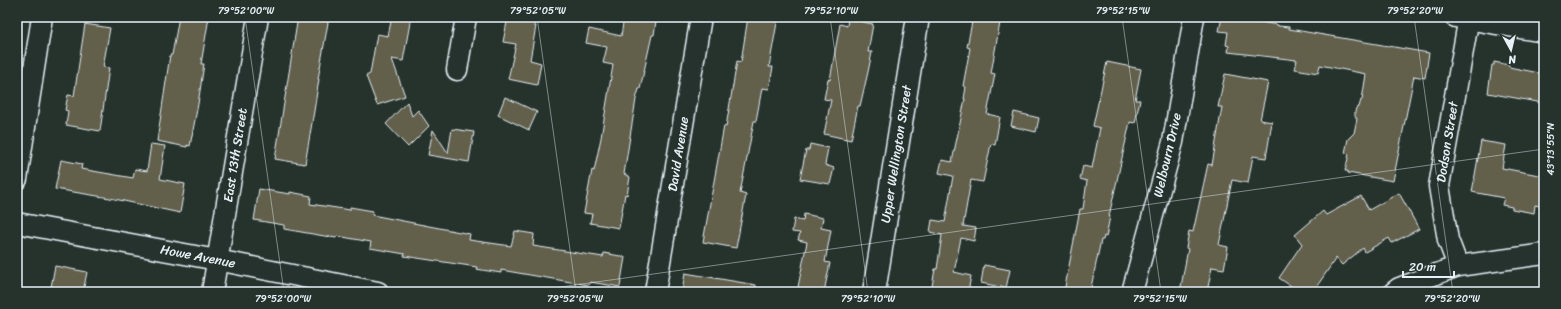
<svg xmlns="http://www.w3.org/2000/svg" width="1561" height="309" viewBox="0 0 1561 309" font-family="Sriracha,sans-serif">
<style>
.building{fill:#625e4b;stroke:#e8f1f8}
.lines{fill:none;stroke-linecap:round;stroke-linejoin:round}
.minor-casing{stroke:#e8f1f8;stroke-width:23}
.major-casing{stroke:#e8f1f8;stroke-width:25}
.minor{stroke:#26332d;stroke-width:20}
.major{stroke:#26332d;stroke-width:22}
.ticks{fill:none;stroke:#e8f1f8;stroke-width:1;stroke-opacity:0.45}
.labels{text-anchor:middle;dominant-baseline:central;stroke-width:3;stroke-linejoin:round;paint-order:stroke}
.street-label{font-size:13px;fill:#e8f1f8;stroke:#26332d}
.neatline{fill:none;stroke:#e8f1f8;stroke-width:1.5}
.ticks-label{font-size:10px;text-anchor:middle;fill:#e8f1f8}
</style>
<rect width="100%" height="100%" fill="#26332d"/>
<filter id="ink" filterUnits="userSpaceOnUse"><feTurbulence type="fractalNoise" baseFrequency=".025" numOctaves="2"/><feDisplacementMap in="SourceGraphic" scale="8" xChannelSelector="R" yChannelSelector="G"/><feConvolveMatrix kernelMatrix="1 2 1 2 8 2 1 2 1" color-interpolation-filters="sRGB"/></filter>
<g filter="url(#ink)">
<g class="building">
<polygon points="179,17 209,17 201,64 204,64 198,104 190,146 187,145 187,147 157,141 170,55 172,55"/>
<polygon points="298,17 329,17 318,79 319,79 314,111 305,164 275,159"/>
<polygon points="392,17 411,17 403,61 392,59 405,96 377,105 366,76 370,74 377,34 388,36"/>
<polygon points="508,17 536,17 534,26 536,26 530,60 541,63 537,85 508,79 516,44 503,42"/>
<polygon points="624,17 654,17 653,20 656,21 654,35 652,35 640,89 639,89 636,99 624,174 630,177 627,195 625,194 619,228 590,223 592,214 584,213 592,170 594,171 601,138 613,65 603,63 607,47 586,43 589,29 621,36"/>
<polygon points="748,17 778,17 769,67 773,67 769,89 762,88 756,121 754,121 746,163 740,193 746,195 736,248 703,242 724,126 726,127 737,61 741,62"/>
<polygon points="973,17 1001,17 991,73 995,74 987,114 1000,117 995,145 991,144 983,182 971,180 963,226 976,228 974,241 961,238 954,272 971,276 968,292 931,292 935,269 937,269 942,235 930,232 932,220 945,222 953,176 939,173 942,160 952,162 965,99 964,99 966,87 963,86 970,48 967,47"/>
<polygon points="1222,17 1243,17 1243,19 1278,25 1278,26 1289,27 1289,29 1429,53 1425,78 1414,76 1393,181 1348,173 1348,171 1345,171 1349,154 1345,153 1348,139 1354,133 1357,119 1355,116 1355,112 1356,108 1359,107 1361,100 1362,100 1366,74 1320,65 1318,73 1295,69 1297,60 1228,52 1229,46 1226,45 1228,32 1219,31"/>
<polygon points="848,19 873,24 868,52 872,52 868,72 860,106 858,106 851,140 824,134 831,100 824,99 828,79 830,80 840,24 847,26"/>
<polygon points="85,24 110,28 103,67 109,68 100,131 66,125 68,111 65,110 68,95 74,96"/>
<polygon points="1107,62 1141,69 1135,100 1140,100 1135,123 1130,122 1109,216 1110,216 1106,237 1104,236 1103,240 1101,240 1090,292 1064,292 1080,209 1083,209 1087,181 1080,179 1083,166 1092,168 1100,128 1093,126"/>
<polygon points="1494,62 1509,65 1509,67 1544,74 1543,103 1488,93 1492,65 1494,65"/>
<polygon points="1225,74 1268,82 1260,120 1272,122 1266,158 1253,156 1248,183 1232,180 1219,245 1228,247 1224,269 1212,267 1207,292 1180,292 1188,249 1186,248 1189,231 1193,232 1208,164 1212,165 1222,107 1218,107"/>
<polygon points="505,97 537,112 529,130 498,115"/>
<polygon points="407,102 412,116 418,110 429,126 408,147 386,124"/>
<polygon points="1014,112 1039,118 1036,132 1011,126"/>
<polygon points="452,129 474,132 469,162 428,155 433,130 448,153"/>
<polygon points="1481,141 1506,145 1502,168 1544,176 1544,207 1535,205 1534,213 1512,209 1512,207 1502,205 1504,198 1472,192"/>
<polygon points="151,144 165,146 160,179 185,184 180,213 110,198 55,189 61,160 82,164 81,169 133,178 135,169 147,171"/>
<polygon points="810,144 828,148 825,165 834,168 830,184 800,179 806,150 809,150"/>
<polygon points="259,189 290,194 290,192 311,196 310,204 350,210 350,207 373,211 372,215 470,234 469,240 511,246 515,231 534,234 533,246 603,257 604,253 625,257 620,287 590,282 590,284 588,285 501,270 501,273 476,269 477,267 404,256 405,254 370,248 371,242 337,236 336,238 284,229 284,225 254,220"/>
<polygon points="1399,193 1419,229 1392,243 1389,238 1365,252 1363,248 1342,265 1336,258 1313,292 1300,292 1279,278 1302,244 1295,235 1323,211 1326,215 1361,196 1369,210"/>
<polygon points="804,214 823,218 821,228 831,230 825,262 830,263 824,292 797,292 807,242 798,240 800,233 792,232 794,219 803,221"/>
<polygon points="984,265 1010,270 1006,288 981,283"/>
<polygon points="55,266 87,272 83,292 51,287"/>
<polygon points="685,273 756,285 755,292 682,292"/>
</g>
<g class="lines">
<g class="minor-casing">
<g id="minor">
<polyline points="1455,17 1544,32"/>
<polyline points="457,70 466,17"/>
<polyline points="17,179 42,17"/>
<polyline points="17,223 217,260 378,292"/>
<polyline points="1458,266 1448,240 1439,186 1469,17"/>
<polyline points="212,292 258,17"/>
<polyline points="655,292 701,17"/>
<polyline points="1132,292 1173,142 1194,17"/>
<polyline points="1394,292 1399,288 1458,266 1544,254"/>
</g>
</g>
<g class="major-casing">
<polyline id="major" points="874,292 918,17"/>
</g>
<use href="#minor" class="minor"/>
<use href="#major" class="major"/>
</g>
</g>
<path class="ticks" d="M245 17 284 292M537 17 576 292M830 17 868 292M1122 17 1161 292M1414 17 1453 292M525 292 1544 149"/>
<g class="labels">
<g class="street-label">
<text transform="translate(1447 142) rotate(-81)">Dodson Street</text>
<text transform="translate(678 154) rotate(-81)">David Avenue</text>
<text transform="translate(896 154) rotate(-81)">Upper Wellington Street</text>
<text transform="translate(235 155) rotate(-81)">East 13th Street</text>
<text transform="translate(1167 155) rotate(-77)">Welbourn Drive</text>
<text transform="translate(198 256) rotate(11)">Howe Avenue</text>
</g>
</g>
<rect width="1561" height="309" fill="none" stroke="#26332d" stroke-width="44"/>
<g transform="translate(1511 50) rotate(172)" stroke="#26332d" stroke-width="3" paint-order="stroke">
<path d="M0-3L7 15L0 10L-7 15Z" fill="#e8f1f8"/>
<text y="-6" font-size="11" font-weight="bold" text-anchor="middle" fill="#e8f1f8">N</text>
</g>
<path d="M1403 271v6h51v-6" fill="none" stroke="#e8f1f8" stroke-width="2"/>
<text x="1409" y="271" font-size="12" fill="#e8f1f8" stroke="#26332d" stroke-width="3" paint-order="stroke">20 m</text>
<rect x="22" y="22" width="1517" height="265" class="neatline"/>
<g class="ticks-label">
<text x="246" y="14">79°52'00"W</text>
<text x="538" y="14">79°52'05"W</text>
<text x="831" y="14">79°52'10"W</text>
<text x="1123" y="14">79°52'15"W</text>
<text x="1415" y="14">79°52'20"W</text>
<text transform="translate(1550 149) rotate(-90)" y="4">43°13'55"N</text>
<text x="283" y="302">79°52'00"W</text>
<text x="575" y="302">79°52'05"W</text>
<text x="868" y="302">79°52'10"W</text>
<text x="1160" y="302">79°52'15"W</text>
<text x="1452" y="302">79°52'20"W</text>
</g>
</svg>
